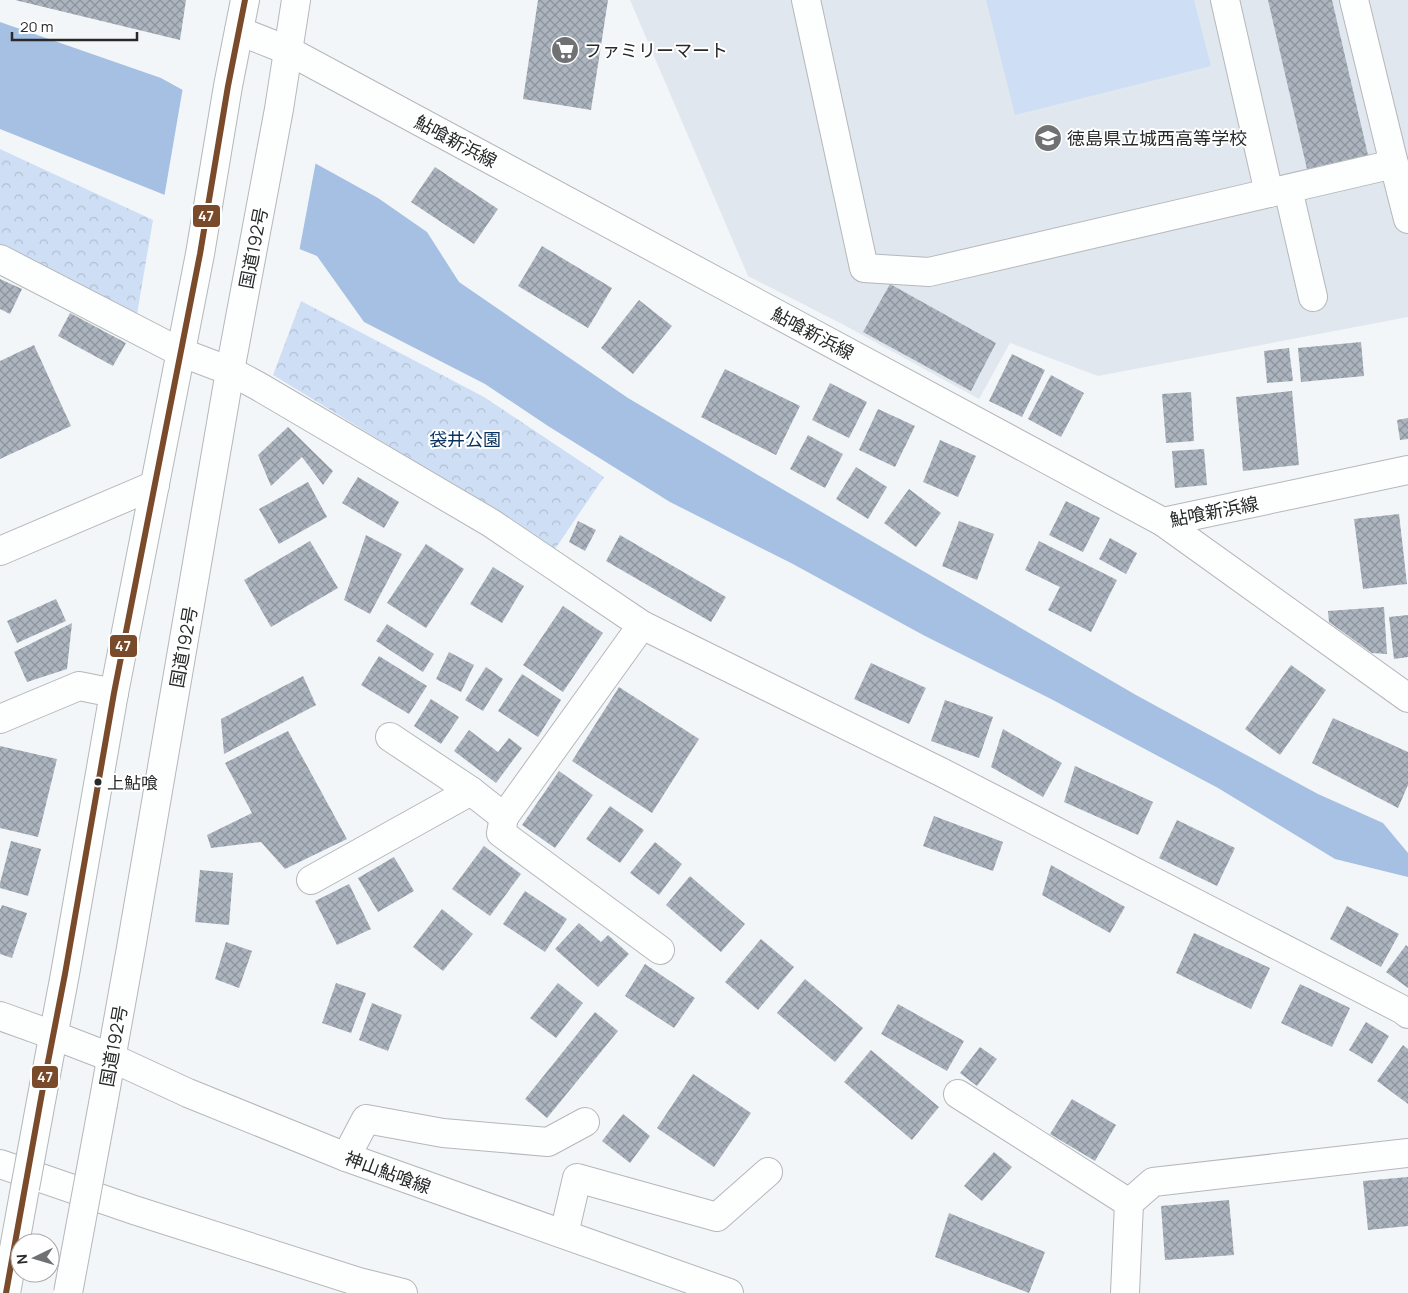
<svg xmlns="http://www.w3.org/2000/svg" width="1408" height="1293" viewBox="0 0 1408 1293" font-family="Manrope,'Noto Sans JP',sans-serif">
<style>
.built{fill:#e1e7ef}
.forest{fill:url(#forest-crowns)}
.pitch{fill:#cedff5}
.water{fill:#a5c0e3}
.pier{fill:#f3f6f9}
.building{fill:url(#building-cross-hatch)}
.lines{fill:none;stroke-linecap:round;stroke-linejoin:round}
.minor-casing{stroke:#b5b7ba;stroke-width:30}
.major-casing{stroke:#b5b7ba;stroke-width:30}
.highway-casing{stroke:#b5b7ba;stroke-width:30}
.minor{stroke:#fdfefe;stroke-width:28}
.major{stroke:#fdfefe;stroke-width:28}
.highway{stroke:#fdfefe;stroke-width:28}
.highway-bridge-casing{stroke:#b5b7ba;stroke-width:30;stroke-linecap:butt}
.highway-bridge{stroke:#fdfefe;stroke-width:28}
.bus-1-casing{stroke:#fff;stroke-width:10}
.bus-1{stroke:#7a4b2a;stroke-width:6}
.bus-dot{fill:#28292b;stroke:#fff;stroke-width:2}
.labels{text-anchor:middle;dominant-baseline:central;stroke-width:4;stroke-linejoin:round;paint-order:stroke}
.bus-label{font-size:17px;fill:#28292b;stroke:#fff;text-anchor:start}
.poi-label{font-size:18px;fill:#28292b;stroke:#fff;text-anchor:start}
.street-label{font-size:18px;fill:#28292b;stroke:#fff}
.park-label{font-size:18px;fill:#08305c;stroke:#fff}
.line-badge{stroke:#fff;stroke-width:2}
.badge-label{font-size:14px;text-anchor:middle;font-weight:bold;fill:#fff}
</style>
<defs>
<pattern id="forest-crowns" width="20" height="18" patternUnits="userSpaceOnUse" patternTransform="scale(1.25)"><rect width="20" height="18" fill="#cedff5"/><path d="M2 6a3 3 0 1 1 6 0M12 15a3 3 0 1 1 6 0" fill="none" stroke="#b1bfd2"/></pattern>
<pattern id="building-cross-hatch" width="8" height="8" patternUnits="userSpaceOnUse" patternTransform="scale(1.25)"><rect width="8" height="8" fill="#acb5bf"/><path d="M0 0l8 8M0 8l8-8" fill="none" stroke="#8c939b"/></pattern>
</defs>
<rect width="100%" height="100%" fill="#f3f6f9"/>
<polygon class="built" points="630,0 1408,0 1408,317 1098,376 1010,343 979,399 844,325 748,276"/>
<g class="forest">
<polygon points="0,149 153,220 135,326 0,251"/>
<polygon points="301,301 484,397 604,477 555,549 460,489 273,375"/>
</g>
<polygon class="pitch" points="986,0 1194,0 1211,66 1015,115"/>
<polygon class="water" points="0,22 161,78 378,198 427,232 459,282 628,398 758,475 1136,695 1318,794 1383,823 1408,853 1408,877 1335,859 1218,788 1051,699 925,636 791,563 670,502 548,426 485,384 364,322 317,256 0,129"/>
<polygon class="pier" points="183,87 316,161 299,252 164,198"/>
<g class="building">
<polygon points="15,0 186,0 180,40"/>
<polygon points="538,0 608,0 591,110 523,99"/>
<polygon points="1268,0 1332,0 1368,155 1307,169"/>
<polygon points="435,167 498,209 474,244 411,202"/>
<polygon points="542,246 612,288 588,328 518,286"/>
<polygon points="0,279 22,289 10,314 0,309"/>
<polygon points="890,284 996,343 971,391 863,332"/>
<polygon points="639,300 672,326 633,374 601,348"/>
<polygon points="70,313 126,343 113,366 58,336"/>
<polygon points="1361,342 1364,376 1301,382 1298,348"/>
<polygon points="34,345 71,426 0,459 0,361"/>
<polygon points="1289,348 1293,381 1267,383 1264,351"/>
<polygon points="1012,354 1045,370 1022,417 989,401"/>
<polygon points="725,369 800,406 776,455 701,417"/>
<polygon points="1051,375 1084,393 1061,437 1028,419"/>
<polygon points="830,383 867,402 849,438 812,420"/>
<polygon points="1292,391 1299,465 1243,471 1236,397"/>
<polygon points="1191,392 1194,441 1166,443 1162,394"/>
<polygon points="878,409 915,426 895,467 859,450"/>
<polygon points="1408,418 1408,439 1400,440 1397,420"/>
<polygon points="288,427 333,471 323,485 302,457 271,486 258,455"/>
<polygon points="808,435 843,454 825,488 790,469"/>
<polygon points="940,440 976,456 958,497 923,482"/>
<polygon points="1204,449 1207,485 1175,488 1172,451"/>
<polygon points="856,467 887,487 868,519 836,499"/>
<polygon points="358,477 399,502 384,528 342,503"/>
<polygon points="308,482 327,517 279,544 259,509"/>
<polygon points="909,489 941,513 916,547 884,523"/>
<polygon points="1066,501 1100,518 1083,552 1049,535"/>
<polygon points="1399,514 1407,584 1363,589 1354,519"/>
<polygon points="578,521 596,530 585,551 569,542"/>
<polygon points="959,521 994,534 977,580 942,566"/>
<polygon points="366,535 402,554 370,614 344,600"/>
<polygon points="620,535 726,597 711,622 606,561"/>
<polygon points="1110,538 1137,553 1126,574 1099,559"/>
<polygon points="310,541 338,588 271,627 244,580"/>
<polygon points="1039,541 1117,580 1091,632 1048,610 1060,587 1025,570"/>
<polygon points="426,544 464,569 426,628 387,603"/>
<polygon points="493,567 524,586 502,623 470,604"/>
<polygon points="56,599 66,621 17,643 7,621"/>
<polygon points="563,606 603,633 563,692 523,665"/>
<polygon points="1384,607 1387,654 1372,653 1329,622 1328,611"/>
<polygon points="1408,615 1408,657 1394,659 1389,617"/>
<polygon points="72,623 67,669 27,682 14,652"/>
<polygon points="387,624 434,654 423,672 376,641"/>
<polygon points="449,652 474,665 461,692 436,679"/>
<polygon points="379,656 427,686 409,714 361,685"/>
<polygon points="871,663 926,688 909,724 854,699"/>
<polygon points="1291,665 1326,690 1280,755 1245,729"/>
<polygon points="486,667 503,679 483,711 465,700"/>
<polygon points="522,674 561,700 538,737 498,711"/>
<polygon points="303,676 316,705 224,754 221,719"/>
<polygon points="619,687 699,739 652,813 572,761"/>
<polygon points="431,699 459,717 441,744 414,726"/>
<polygon points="945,700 993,717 979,758 931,741"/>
<polygon points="1333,718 1408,752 1408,785 1398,808 1312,763"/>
<polygon points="1003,729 1062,763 1043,797 991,767"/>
<polygon points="469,730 498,752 509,738 522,748 496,783 454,751"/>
<polygon points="288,731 347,839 285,869 261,842 211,848 207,835 252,813 225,763"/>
<polygon points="0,746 57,759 38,837 0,828"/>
<polygon points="1075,766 1153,802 1138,835 1064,802"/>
<polygon points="559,771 593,795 555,848 522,825"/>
<polygon points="610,806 644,830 620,863 586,839"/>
<polygon points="934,816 1003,842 993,871 923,846"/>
<polygon points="1177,820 1235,848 1217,886 1159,858"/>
<polygon points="11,841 41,849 28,896 0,888 0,883"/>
<polygon points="655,842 682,864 659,895 630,873"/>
<polygon points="484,846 521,874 490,916 452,889"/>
<polygon points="394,857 414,891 378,912 358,878"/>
<polygon points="1051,865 1125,907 1110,933 1042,895"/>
<polygon points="200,870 233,873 229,925 195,922"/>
<polygon points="690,876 745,924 721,952 666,905"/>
<polygon points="349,884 371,929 337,945 315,901"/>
<polygon points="525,891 567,919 545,952 503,924"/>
<polygon points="2,905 27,913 12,958 0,954 0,910"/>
<polygon points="1347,906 1399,934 1381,967 1330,939"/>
<polygon points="442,909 473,934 443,971 413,947"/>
<polygon points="579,923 601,942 608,935 629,954 598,987 555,949"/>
<polygon points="1194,933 1270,968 1251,1009 1176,973"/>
<polygon points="761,939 794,967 758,1010 725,982"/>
<polygon points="226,942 252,951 239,988 215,979"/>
<polygon points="1406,945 1408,947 1408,988 1386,972"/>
<polygon points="645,964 695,998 674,1028 625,996"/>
<polygon points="805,979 863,1028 835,1062 777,1013"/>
<polygon points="336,983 366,993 351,1033 322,1023"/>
<polygon points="558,983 583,1003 556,1038 530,1018"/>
<polygon points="1300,984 1350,1008 1332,1047 1281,1023"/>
<polygon points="372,1003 402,1015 388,1051 359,1040"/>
<polygon points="898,1004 964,1041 947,1071 881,1034"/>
<polygon points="595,1012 618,1031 547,1118 525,1099"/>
<polygon points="1366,1022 1389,1036 1372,1064 1349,1050"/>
<polygon points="1403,1045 1408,1049 1408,1104 1377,1081"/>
<polygon points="980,1047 997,1059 977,1086 960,1073"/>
<polygon points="871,1050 939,1107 912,1140 844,1082"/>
<polygon points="693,1074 751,1113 714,1167 657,1128"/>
<polygon points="1072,1099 1116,1125 1095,1161 1050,1134"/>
<polygon points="623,1114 650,1136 630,1163 602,1141"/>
<polygon points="994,1152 1012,1167 982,1201 964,1186"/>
<polygon points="1408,1177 1408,1226 1368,1230 1363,1181"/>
<polygon points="1229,1200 1234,1255 1165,1260 1161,1206"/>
<polygon points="949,1213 1045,1252 1029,1293 935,1257"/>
</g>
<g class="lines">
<g class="minor-casing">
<g id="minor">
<polyline points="806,0 864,268 929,272 1269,193 1225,0"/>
<polyline points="1394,164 1408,219"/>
<polyline points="1288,189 1313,297"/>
<polyline points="1269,193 1394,164 1354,0"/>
<polyline points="0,259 180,352 230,371 258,386 491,523 642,625 941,772 1403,1010 1408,1014"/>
<polyline points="1163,522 1408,698"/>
<polyline points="0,551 155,485"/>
<polyline points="0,719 79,686 114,693"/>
<polyline points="390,737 471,791"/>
<polyline points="504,817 501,833 660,950"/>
<polyline points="311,880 471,791 504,817 642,625"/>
<polyline points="0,1016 53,1035"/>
<polyline points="958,1094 1129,1203 1153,1182 1408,1153"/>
<polyline points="346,1157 366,1119 443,1133 548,1142 585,1122"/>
<polyline points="0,1164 134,1210 359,1282 403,1293"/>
<polyline points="564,1234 577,1178 717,1217 768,1172"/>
<polyline points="1125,1293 1129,1203"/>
</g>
</g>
<g class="major-casing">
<g id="major">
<polyline points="239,31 287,50 1163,522 1408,470"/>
<polyline points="53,1035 110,1057 188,1093 346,1157 729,1293"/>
</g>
</g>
<g class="highway-casing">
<g id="highway">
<polyline points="44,1085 65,974 114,693 200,254 228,86 245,0"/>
<polyline points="103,1104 131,948 230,371 279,109 296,0"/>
<polyline points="6,1293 25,1188"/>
</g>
</g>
<use href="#minor" class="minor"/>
<use href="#major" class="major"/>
<use href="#highway" class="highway"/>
<g class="highway-bridge-casing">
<g id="highway-bridge">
<polyline points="25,1188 44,1085"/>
<polyline points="68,1293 103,1104"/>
</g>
</g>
<use href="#highway-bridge" class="highway-bridge"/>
<g class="bus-1-casing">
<polyline id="bus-1" points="6,1293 42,1093 65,974 114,693 200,254 228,86 245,0"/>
</g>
<use href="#bus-1" class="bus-1"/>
</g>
<defs>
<g id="supermarket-disc" transform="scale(1.4375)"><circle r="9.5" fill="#6f7173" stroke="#fff"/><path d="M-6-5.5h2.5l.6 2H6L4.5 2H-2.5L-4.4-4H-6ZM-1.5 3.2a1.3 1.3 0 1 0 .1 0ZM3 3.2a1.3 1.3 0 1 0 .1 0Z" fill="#fff"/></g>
<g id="school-disc" transform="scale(1.4375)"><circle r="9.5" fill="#6f7173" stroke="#fff"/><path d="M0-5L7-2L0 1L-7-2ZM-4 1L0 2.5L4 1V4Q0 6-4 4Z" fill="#fff"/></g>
</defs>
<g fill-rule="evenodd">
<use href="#supermarket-disc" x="565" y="50"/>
<use href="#school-disc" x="1048" y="138"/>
</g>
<circle class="bus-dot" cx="98" cy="782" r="4.5"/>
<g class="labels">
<g class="bus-label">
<text x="107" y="782">上鮎喰</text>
</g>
<g class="poi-label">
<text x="584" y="50">ファミリーマート</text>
<text x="1067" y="138">徳島県立城西高等学校</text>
</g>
<g class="street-label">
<text transform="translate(456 141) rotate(28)">鮎喰新浜線</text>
<text transform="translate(253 248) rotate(-79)">国道192号</text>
<text transform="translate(813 333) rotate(28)">鮎喰新浜線</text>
<text transform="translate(1214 511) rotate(-11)">鮎喰新浜線</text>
<text transform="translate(183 647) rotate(-80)">国道192号</text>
<text transform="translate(113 1046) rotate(-80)">国道192号</text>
<text transform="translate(388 1172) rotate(20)">神山鮎喰線</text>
</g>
<g class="park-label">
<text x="465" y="439">袋井公園</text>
</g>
</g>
<g class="line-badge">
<rect x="192" y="204" width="29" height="24" rx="5" fill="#7a4b2a"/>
<rect x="109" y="634" width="29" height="24" rx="5" fill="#7a4b2a"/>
<rect x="31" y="1065" width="28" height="24" rx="5" fill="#7a4b2a"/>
</g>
<g class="badge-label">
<text x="206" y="221">47</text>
<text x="123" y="651">47</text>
<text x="45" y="1082">47</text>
</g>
<g transform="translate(35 1258) rotate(265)"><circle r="24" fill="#ffffff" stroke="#a9a9aa"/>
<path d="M0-4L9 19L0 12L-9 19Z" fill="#6f7173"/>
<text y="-8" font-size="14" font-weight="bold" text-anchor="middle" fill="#28292b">N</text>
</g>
<path d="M12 32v8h125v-8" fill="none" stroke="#28292b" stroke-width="2.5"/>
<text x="20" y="32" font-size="15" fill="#28292b" stroke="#ffffff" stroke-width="4" paint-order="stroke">20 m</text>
</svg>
